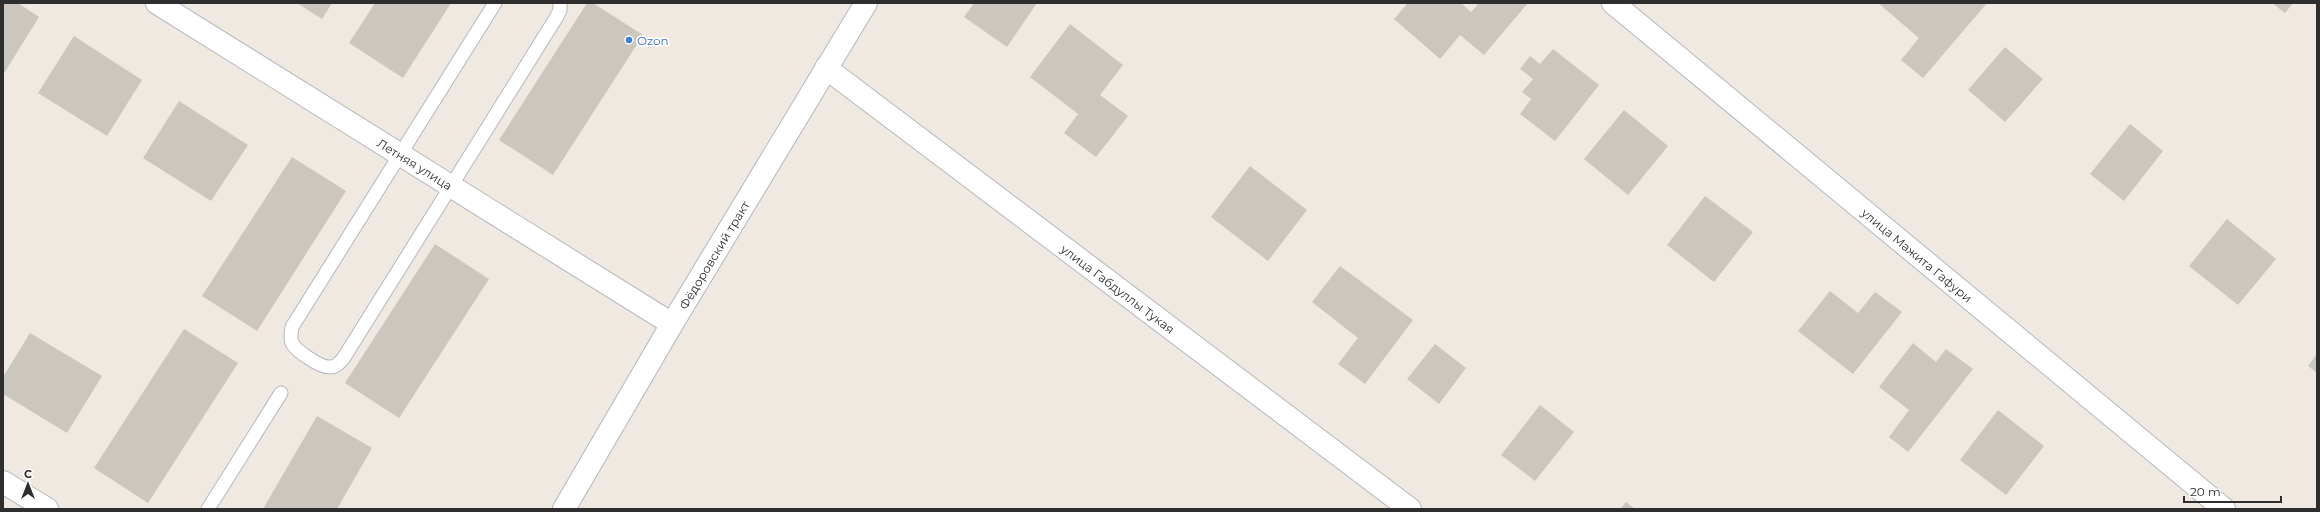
<svg xmlns="http://www.w3.org/2000/svg" width="2320" height="512" viewBox="0 0 2320 512" font-family="Montserrat,sans-serif">
<style>
.building{fill:#cbc7bf}
.lines{fill:none;stroke-linecap:round;stroke-linejoin:round}
.service-casing{stroke:#b4b7c1;stroke-width:15}
.minor-casing{stroke:#b4b7c1;stroke-width:24}
.tertiary-casing{stroke:#b4b7c1;stroke-width:24}
.service{stroke:#fff;stroke-width:13}
.minor{stroke:#fff;stroke-width:22}
.tertiary{stroke:#fff;stroke-width:22}
.shop-dot{fill:#3f7fe0;stroke:#fff;stroke-width:1.5}
.labels{text-anchor:middle;dominant-baseline:central;stroke-width:3.5;stroke-linejoin:round;paint-order:stroke}
.shop-label{font-size:12px;fill:#366cbe;stroke:#fff;text-anchor:start}
.street-label{font-size:12px;fill:#2e2e2e;stroke:#fff}
</style>
<rect width="100%" height="100%" fill="#efe9e1"/>
<g class="building">
<polygon points="3,3 18,3 39,17 3,75"/>
<polygon points="297,3 332,3 322,19"/>
<polygon points="375,3 451,3 403,78 349,43"/>
<polygon points="587,3 593,3 643,35 553,175 499,140"/>
<polygon points="974,3 1037,3 1007,47 964,17"/>
<polygon points="1408,3 1461,3 1471,12 1479,3 1528,3 1484,55 1460,35 1440,59 1394,19"/>
<polygon points="1878,3 1987,3 1923,78 1901,60 1919,38"/>
<polygon points="2272,3 2293,3 2285,13"/>
<polygon points="1070,24 1123,65 1100,95 1128,116 1096,157 1064,133 1078,114 1030,77"/>
<polygon points="74,36 142,80 107,136 38,93"/>
<polygon points="2005,47 2043,79 2005,122 1968,90"/>
<polygon points="1553,49 1599,85 1555,141 1520,114 1531,99 1522,92 1533,79 1520,69 1530,56 1540,64"/>
<polygon points="179,101 248,145 211,201 143,158"/>
<polygon points="1624,110 1668,146 1628,195 1584,159"/>
<polygon points="2130,124 2163,151 2124,201 2090,174"/>
<polygon points="292,157 346,191 257,331 202,296"/>
<polygon points="1250,166 1307,210 1268,261 1211,217"/>
<polygon points="1705,196 1753,232 1714,282 1667,245"/>
<polygon points="2227,219 2276,259 2238,305 2189,266"/>
<polygon points="435,244 489,279 399,418 345,383"/>
<polygon points="1340,266 1413,320 1365,384 1338,364 1358,338 1312,302"/>
<polygon points="1830,291 1858,313 1875,292 1902,312 1853,374 1798,331"/>
<polygon points="184,329 238,363 148,503 94,468"/>
<polygon points="30,333 102,376 67,433 3,394 3,377"/>
<polygon points="1913,343 1936,362 1946,349 1973,369 1908,452 1889,437 1909,410 1879,387"/>
<polygon points="1435,344 1466,368 1439,404 1407,379"/>
<polygon points="2317,354 2317,373 2308,366"/>
<polygon points="1540,405 1574,432 1535,481 1501,455"/>
<polygon points="1998,410 2044,446 2006,495 1960,460"/>
<polygon points="317,416 372,448 337,509 263,509"/>
<polygon points="1626,502 1635,509 1620,509"/>
</g>
<g class="lines">
<g class="service-casing">
<g id="service">
<path d="M495 3 292 327C291 333 290 338 292 343 296 351 321 368 330 367 336 367 339 363 343 359L556 18 560 10V3"/>
<polyline points="208,509 281,393"/>
</g>
</g>
<g class="minor-casing">
<g id="minor">
<path id="s1" d="M157 3 672 324"/>
<path id="s2" d="M1613 3 2224 509"/>
<path id="s3" d="M826 68 1410 509"/>
<polyline points="3,482 47,509"/>
</g>
</g>
<g class="tertiary-casing">
<g id="tertiary">
<path id="s4" d="M564 509 672 324 866 3"/>
</g>
</g>
<use href="#service" class="service"/>
<use href="#minor" class="minor"/>
<use href="#tertiary" class="tertiary"/>
</g>
<circle class="shop-dot" cx="629" cy="40" r="4"/>
<g class="labels">
<g class="shop-label">
<text x="637" y="40">Ozon</text>
</g>
<g class="street-label">
<text stroke="none"><textPath href="#s1" startOffset="304">Летняя улица</textPath></text>
<text stroke="none"><textPath href="#s4" startOffset="295">Фёдоровский тракт</textPath></text>
<text stroke="none"><textPath href="#s2" startOffset="395">улица Мажита Гафури</textPath></text>
<text stroke="none"><textPath href="#s3" startOffset="366">улица Габдуллы Тукая</textPath></text>
</g>
</g>
<rect width="2320" height="512" fill="none" stroke="#2e2e2e" stroke-width="8"/>
<g transform="translate(28 484)" stroke="#ffffff" stroke-width="3" paint-order="stroke">
<path d="M0-3L7 15L0 10L-7 15Z" fill="#2e2e2e"/>
<text y="-6" font-size="11" font-weight="bold" text-anchor="middle" fill="#2e2e2e">С</text>
</g>
<path d="M2184 496v6h97v-6" fill="none" stroke="#2e2e2e" stroke-width="2"/>
<text x="2190" y="496" font-size="12" fill="#2e2e2e" stroke="#ffffff" stroke-width="3" paint-order="stroke">20 m</text>
</svg>
